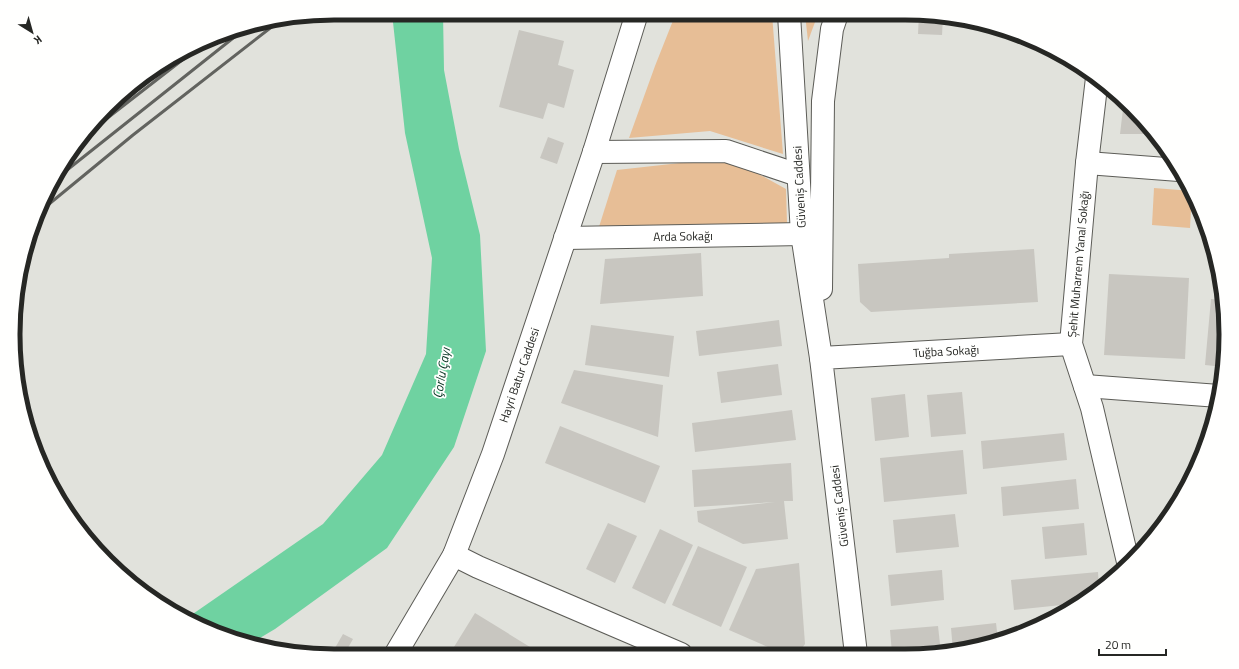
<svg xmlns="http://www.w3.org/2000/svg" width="1239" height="669" viewBox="0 0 1239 669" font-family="'Titillium Web',sans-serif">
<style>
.green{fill:#e7be96}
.water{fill:#6fd2a1}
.building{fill:#c8c6c0}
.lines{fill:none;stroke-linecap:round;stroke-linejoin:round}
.minor-casing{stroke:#5c5c57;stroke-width:24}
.major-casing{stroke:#5c5c57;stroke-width:24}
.minor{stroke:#fff;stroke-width:22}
.major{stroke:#fff;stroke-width:22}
.rail{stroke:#62635f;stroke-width:3}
.labels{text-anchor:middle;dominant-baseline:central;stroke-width:3.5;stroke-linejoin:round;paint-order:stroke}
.street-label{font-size:12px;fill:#262724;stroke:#fffffe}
.water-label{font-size:13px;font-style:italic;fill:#073422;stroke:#fffffe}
.rim{fill:none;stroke:#262724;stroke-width:5}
</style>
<rect width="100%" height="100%" fill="#e1e2dc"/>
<g class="green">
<polygon points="676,13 772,14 783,154 710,131 629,138 655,66"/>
<polygon points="805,14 818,14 808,41"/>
<polygon points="716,159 746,167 786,189 787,223 598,230 617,170"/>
<polygon points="1154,188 1192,191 1190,228 1152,225"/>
</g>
<polygon class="water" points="392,13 443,13 444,70 459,149 480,235 486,351 454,447 387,548 275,629 250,644 187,618 323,524 382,455 426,354 432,258 405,133"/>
<g class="building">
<polygon points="919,14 943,17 942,35 918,34"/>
<polygon points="519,30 564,41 558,65 574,70 564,108 548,103 543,119 499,107"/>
<polygon points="1124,101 1141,119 1155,134 1120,134"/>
<polygon points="548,137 564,143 557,164 540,158"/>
<polygon points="1034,249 1038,302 871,312 860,302 858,264 949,258 949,254"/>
<polygon points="701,253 703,296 600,304 605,259"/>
<polygon points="1109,274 1189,278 1185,359 1104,355"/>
<polygon points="1211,299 1223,300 1225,313 1224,367 1205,365"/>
<polygon points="779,320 782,346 699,356 696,331"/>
<polygon points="591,325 674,336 669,377 585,365"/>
<polygon points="778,364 782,395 721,403 717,372"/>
<polygon points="574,370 663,385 658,437 561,403"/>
<polygon points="962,392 966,434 931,437 927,395"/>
<polygon points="905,394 909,437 875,441 871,398"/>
<polygon points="792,410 796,440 695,452 692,423"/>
<polygon points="560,426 660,466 645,503 545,463"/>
<polygon points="1064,433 1067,460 983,469 981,441"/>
<polygon points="963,450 967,494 884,502 880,458"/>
<polygon points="791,463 793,501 784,501 788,539 743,544 698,522 697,511 775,502 694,507 692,470"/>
<polygon points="1076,479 1079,509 1003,516 1001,487"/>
<polygon points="955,514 959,547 896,553 893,520"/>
<polygon points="608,523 637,536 615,583 586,569"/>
<polygon points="1084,523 1087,555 1045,559 1042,527"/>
<polygon points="660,529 693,545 665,604 632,588"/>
<polygon points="698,546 747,567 721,627 672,605"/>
<polygon points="799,563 805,644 800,651 784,654 729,630 756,569"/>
<polygon points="942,570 944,600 891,606 888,575"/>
<polygon points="1098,572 1099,588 1081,603 1014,610 1011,580"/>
<polygon points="475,613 543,655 449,655"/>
<polygon points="996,623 998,640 953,651 951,628"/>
<polygon points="938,626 941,653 892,653 890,630"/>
<polygon points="343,634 353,639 344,655 331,655"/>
</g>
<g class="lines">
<g class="minor-casing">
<g id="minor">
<polyline points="1097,78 1087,163 1071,344 1092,408 1128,562"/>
<polyline points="594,152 726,151 798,175"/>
<polyline points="1087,163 1179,170"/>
<polyline points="565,238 802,234"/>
<polyline points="1085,386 1219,396"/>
<polyline points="454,555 478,567 681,654"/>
<polyline points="856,654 821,358 1071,344"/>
</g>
</g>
<g class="major-casing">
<g id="major">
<polyline points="789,14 802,234 821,358"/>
<polyline points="821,289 823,101 832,29 837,14"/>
<polyline points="395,655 454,555 493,454 594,152 637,13"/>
</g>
</g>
<use href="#minor" class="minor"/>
<use href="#major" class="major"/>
<g class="rail">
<polyline points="92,130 199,47"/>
<polyline points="57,178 247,27"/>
<polyline points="43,209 133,135 278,22"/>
</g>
</g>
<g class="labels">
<g class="street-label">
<text transform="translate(799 187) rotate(-93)">Güveniş Caddesi</text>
<text transform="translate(683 236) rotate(-1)">Arda Sokağı</text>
<text transform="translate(1078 264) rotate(-85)">Şehit Muharrem Yanal Sokağı</text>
<text transform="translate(946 351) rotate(-3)">Tuğba Sokağı</text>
<text transform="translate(519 375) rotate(-71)">Hayri Batur Caddesi</text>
<text transform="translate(839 506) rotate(-97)">Güveniş Caddesi</text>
</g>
<g class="water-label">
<text transform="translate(441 373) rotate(-80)">Çorlu Çayı</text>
</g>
</g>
<path d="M0 0H1239V669H0ZM334 20H905A314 314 0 0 1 1219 334V335A314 314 0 0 1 905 649H334A314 314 0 0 1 20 335V334A314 314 0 0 1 334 20Z" fill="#fffffe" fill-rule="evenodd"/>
<path class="rim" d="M334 20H905A314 314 0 0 1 1219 334V335A314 314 0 0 1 905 649H334A314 314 0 0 1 20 335V334A314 314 0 0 1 334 20Z"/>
<g transform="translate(32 32) rotate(143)" stroke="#fffffe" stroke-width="3" paint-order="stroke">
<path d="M0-3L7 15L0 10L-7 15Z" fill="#262724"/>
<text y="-6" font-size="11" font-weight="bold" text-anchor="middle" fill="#262724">K</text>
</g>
<path d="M1099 649v6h67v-6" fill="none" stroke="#262724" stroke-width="2"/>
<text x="1105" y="649" font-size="12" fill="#262724" stroke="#fffffe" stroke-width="3" paint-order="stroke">20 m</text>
</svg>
